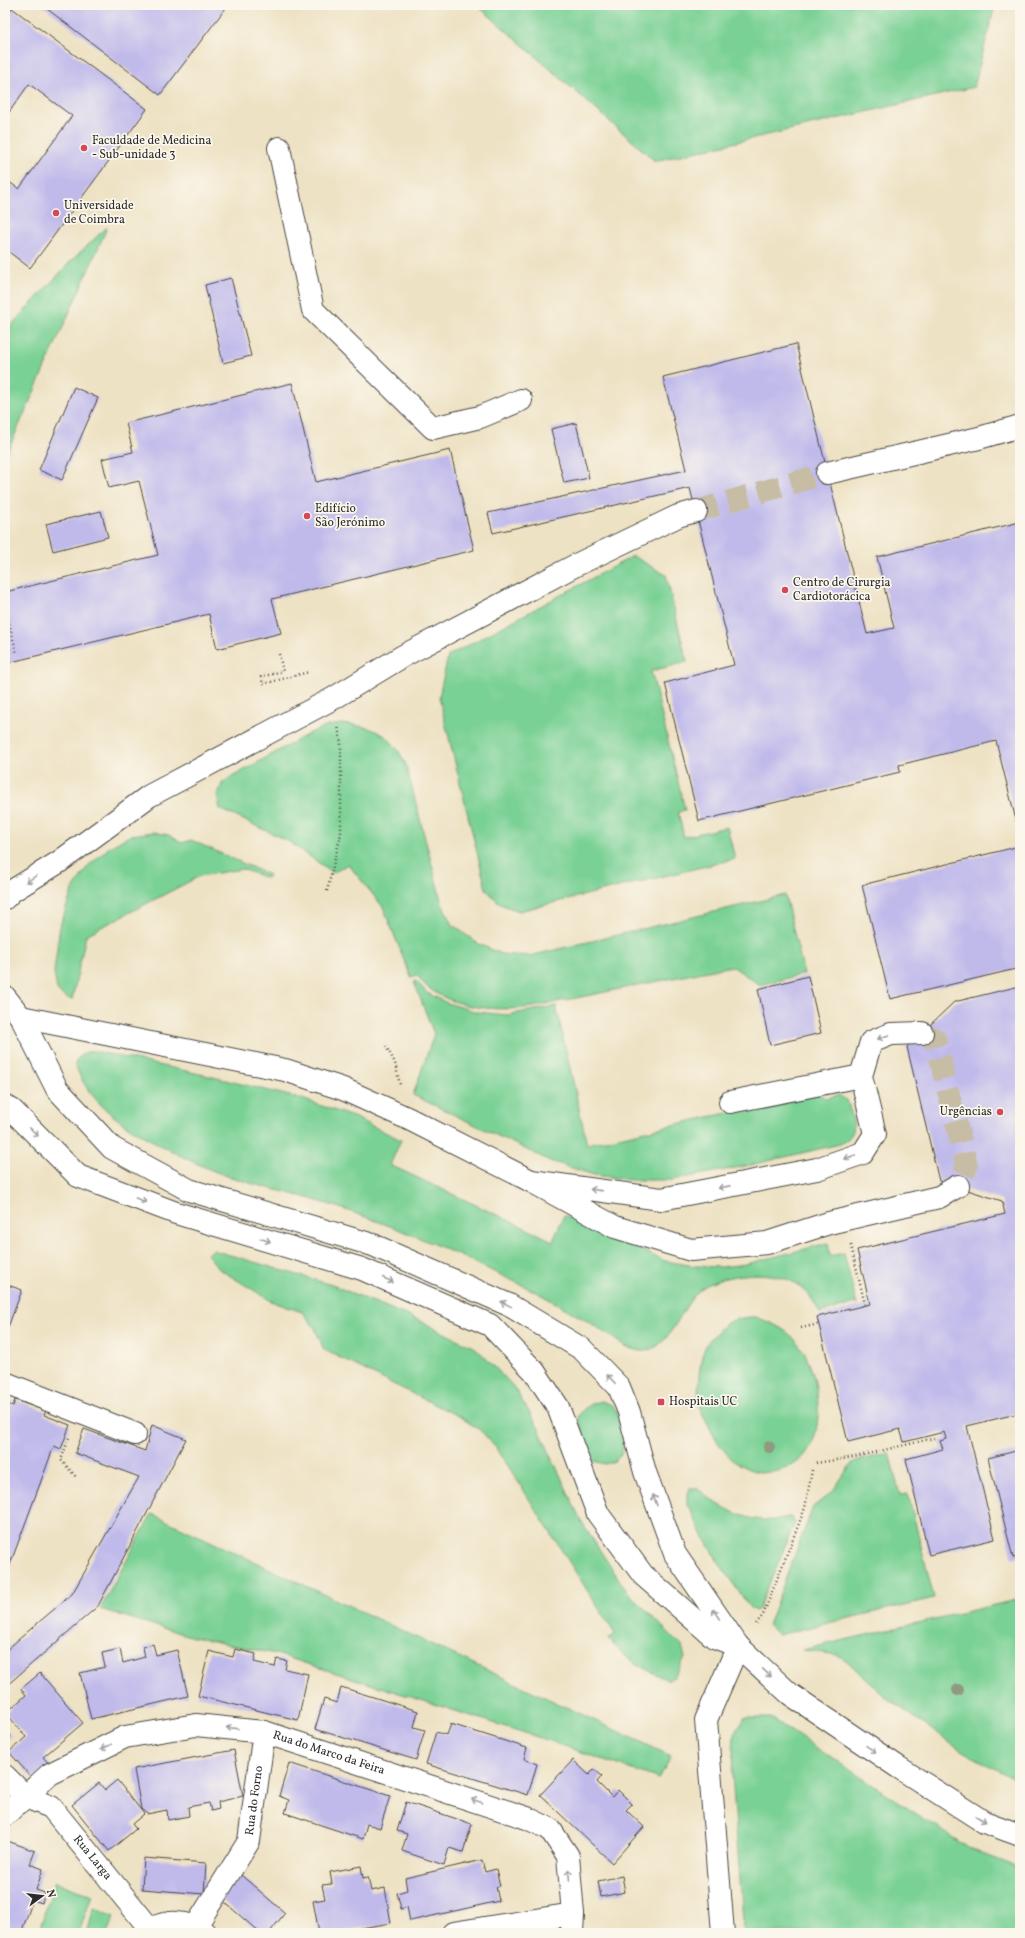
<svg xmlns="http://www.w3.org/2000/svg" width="1025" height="1938" viewBox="0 0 1025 1938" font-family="Vollkorn,serif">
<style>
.green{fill:#7ad195;stroke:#527e60}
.building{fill:#c0baeb}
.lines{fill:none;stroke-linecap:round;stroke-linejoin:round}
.minor-tunnel{stroke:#c7bda5;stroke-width:22;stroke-dasharray:22 11;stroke-linecap:butt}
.minor-casing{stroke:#484642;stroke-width:24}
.path{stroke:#484642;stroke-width:2.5;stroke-dasharray:1 3;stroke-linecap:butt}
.minor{stroke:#fff;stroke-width:22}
.tree{fill:#909981}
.oneway{stroke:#a0a0a0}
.poi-dot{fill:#d1495b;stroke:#fbf7ec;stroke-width:1.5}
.labels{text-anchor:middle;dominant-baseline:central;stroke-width:3.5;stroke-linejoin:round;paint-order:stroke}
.poi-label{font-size:12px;fill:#2b2b2b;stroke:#fbf7ec;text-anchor:start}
.street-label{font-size:12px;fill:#2b2b2b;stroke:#fbf7ec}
</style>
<rect width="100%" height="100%" fill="#fbf7ec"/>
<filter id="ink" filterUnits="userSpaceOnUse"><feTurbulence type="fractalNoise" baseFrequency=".025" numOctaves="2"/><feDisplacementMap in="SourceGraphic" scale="8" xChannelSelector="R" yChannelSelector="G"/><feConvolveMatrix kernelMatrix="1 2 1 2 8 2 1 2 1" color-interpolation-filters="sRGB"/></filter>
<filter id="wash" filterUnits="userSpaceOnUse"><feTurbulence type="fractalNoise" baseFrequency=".012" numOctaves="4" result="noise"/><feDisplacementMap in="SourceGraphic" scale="16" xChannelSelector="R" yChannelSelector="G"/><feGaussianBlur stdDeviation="0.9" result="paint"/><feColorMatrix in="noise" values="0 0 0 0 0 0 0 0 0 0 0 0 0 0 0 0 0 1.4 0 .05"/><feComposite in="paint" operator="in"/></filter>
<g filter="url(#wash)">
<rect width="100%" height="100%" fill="#eee2c4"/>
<g class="green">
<polygon points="477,5 995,5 974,87 655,161"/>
<polygon points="106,228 107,228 5,457 5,332 72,260"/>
<polygon points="633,556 666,575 687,662 651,671 685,810 678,812 684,837 727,827 735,859 519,911 500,904 486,889 439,697 448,656"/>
<path d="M342 724C376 727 391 733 406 765L442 904 453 925 477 943 501 954 529 956 785 895 804 974 760 985 732 966 532 1007C499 1011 459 1010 430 989 425 986 421 980 417 975L411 977 383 907 348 864 333 873 288 841 220 809 217 795 223 782 310 733 327 726Z"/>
<polygon points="154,832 169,835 182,843 191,840 269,875 267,878 242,869 200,876 86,935 72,1000 64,997 57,990 54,972 60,926 72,891 88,866 111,846 131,835"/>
<path d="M416 981 427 993 447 1003 477 1012 507 1015 556 1006 587 1144 817 1093 827 1098 838 1095 847 1100C853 1120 861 1133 840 1144L751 1165 672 1180H631L594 1175 550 1161 413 1095 434 1034 414 982Z"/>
<path d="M94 1051 209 1076 302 1099 356 1118 401 1140 390 1165 553 1241 564 1215 665 1261 695 1266 721 1267 746 1264 828 1243 830 1256 844 1253 857 1305 856 1303 820 1313C814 1301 804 1287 791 1281 768 1269 723 1274 702 1288 680 1304 671 1353 640 1351 624 1349 612 1336 598 1328 581 1317 563 1307 545 1297 528 1287 508 1279 490 1270 439 1245 386 1223 331 1205 298 1194 263 1188 230 1177 198 1166 168 1150 139 1133 112 1118 84 1094 75 1063 80 1054 84 1052 94 1051Z"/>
<path d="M213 1250 332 1285 418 1320 477 1349 513 1386 537 1425 582 1523 626 1590 682 1646 685 1658 674 1677 668 1680C643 1668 626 1661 609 1639L615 1634 496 1447 480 1430 460 1417 324 1350 315 1328 302 1312 273 1302 219 1269 207 1254Z"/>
<path d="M756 1317C776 1325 790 1330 802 1349 821 1379 829 1445 793 1465 754 1486 723 1459 708 1424 705 1418 700 1411 699 1404 697 1389 699 1355 708 1342 710 1339 713 1336 716 1333 719 1330 723 1325 727 1323 737 1318 746 1317 756 1317Z"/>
<path d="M602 1401 613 1406 617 1412 624 1441 621 1455 615 1461 605 1464 593 1461 586 1453 578 1417C585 1406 590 1403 602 1401Z"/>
<polygon points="889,1453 900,1495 908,1494 934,1598 778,1635 768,1625 813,1507 832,1492 851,1464 856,1461"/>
<path d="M690 1488H697C717 1506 745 1522 773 1520 780 1519 785 1517 792 1517L795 1522 759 1609 756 1611 751 1609 725 1572 705 1540 687 1503V1494Z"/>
<polygon points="152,1514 671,1756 659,1779 550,1741 276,1654 193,1637 100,1609"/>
<polygon points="1020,1599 1020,1782 957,1748 886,1697 847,1661 838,1655 802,1650"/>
<polygon points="744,1718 771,1718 970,1849 1020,1868 1020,1933 744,1933 732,1774 734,1734"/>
<polygon points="55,1882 92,1895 79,1933 38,1933"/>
<polygon points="94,1908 114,1917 107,1933 87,1933"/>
</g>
<g id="blocks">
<g class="building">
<polygon points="42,5 228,5 160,95"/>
<polygon points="12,8 147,109 30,268 5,249 5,179 19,189 72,116 29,84 5,118 5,17"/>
<polygon points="231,278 251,356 223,363 205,285"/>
<polygon points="796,344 867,634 894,628 877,557 1020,522 1020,836 996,741 899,765 900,772 699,821 665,683 734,665 690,488 493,533 488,513 686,470 663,377"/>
<polygon points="292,383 316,482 450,450 474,550 272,599 281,633 217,649 209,614 7,663 5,653 5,592 158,555 139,481 109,488 102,459 133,452 126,423"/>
<polygon points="74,387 98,398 62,480 39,470"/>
<polygon points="576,423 589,478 564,483 551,429"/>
<polygon points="101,511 108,537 53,551 46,524"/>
<polygon points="1020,846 1020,968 890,999 862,885"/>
<polygon points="808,976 821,1033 770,1045 758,989"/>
<polygon points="1020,986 1020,1413 967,1426 995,1539 929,1555 906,1459 943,1449 940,1441 946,1439 944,1432 904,1442 900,1429 848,1442 817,1317 870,1304 857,1250 1005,1214 1002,1201 939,1181 907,1047 954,1002"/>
<polygon points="5,1284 22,1290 5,1335"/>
<polygon points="15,1400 46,1411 44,1415 70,1425 61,1449 54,1446 5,1578 5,1403 13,1406"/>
<polygon points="152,1425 186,1439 98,1606 5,1687 5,1651 72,1594 139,1477 75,1453 84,1429 145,1451"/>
<polygon points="1020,1450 1020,1556 1013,1558 988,1458"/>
<polygon points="153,1644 156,1655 177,1650 188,1696 91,1719 80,1673 105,1667 102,1653 120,1649 123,1663 145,1657 143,1647"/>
<polygon points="235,1649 256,1654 254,1662 275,1667 277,1659 287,1661 285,1669 308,1674 298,1720 198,1696 209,1651 233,1657"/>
<polygon points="40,1673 83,1723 43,1757 51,1766 32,1778 9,1752 26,1737 6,1713 26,1695 21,1689"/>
<polygon points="341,1687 418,1711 414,1727 425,1730 416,1760 315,1729 324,1699 337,1703"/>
<polygon points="451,1724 527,1748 524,1759 537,1764 528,1795 426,1764 436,1732 447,1735"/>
<polygon points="5,1728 11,1736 5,1741"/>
<polygon points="234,1750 243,1796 218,1802 219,1809 211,1811 209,1803 188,1807 189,1816 168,1820 167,1810 147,1814 141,1809 134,1769"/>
<polygon points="573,1760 589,1775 594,1769 602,1776 597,1782 612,1797 618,1790 632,1804 626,1810 644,1827 612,1863 540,1795"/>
<polygon points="289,1763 390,1796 380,1828 367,1824 363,1839 285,1813 289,1800 279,1796"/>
<polygon points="117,1780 144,1814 132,1824 136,1829 109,1851 72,1805 99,1783 105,1790"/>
<polygon points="406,1802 472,1824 463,1852 449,1848 444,1865 402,1851 407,1834 397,1831"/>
<polygon points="5,1840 35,1851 30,1864 43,1869 36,1890 45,1893 42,1903 33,1900 21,1933 5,1933"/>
<polygon points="144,1858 206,1863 204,1894 142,1889"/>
<polygon points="482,1860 485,1872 496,1869 500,1886 496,1887 499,1901 410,1921 407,1907 401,1909 397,1893 407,1890 405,1878"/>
<polygon points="361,1866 363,1878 368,1877 371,1891 385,1888 391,1923 331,1933 319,1933 313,1901 325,1899 322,1885 332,1884 330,1872"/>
<polygon points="241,1875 285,1913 269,1933 260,1933 221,1899"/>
<polygon points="622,1876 625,1892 601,1897 598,1881"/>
</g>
</g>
</g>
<g filter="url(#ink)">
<use href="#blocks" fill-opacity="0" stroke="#484642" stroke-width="1"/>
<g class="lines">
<g class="minor-tunnel">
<polyline points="696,511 827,473"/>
<polyline points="922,1033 935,1039 967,1166 958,1186"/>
</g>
<g class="minor-casing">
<g id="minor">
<polyline points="279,148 313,310 433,428 480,417 521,400"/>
<polyline points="827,473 979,438 1020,426"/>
<polyline points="5,898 12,891 59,862 149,796 334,698 403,656 576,565 678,516 696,511"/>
<polyline points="5,997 21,1017 57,1089 112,1148 189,1190 373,1245 509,1305 582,1349 619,1387 629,1412 645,1472 675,1554 738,1646 790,1694 898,1767 984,1822 1020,1835"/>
<polyline points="21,1017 285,1070 343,1089 409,1119 531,1181"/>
<polyline points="922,1033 891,1034 871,1042 861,1076 875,1134 863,1153 817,1169 661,1199 531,1181 615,1227 691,1250 767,1243 829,1223 939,1197 958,1186"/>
<polyline points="730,1102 861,1076"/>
<polyline points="5,1106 12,1110 78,1176 176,1213 362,1269 490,1325 534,1371 558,1407 598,1514 643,1575 714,1637 738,1646"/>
<polyline points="5,1383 135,1434"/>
<path id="s1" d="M5 1776 26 1797 51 1807 151 1930"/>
<path id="s2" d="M5 1815 50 1774 125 1737 196 1725 264 1732 527 1818 550 1829 568 1856 573 1914 572 1933"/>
<path id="s3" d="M196 1926 249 1841 264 1732"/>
<path d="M148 1933C163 1918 190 1921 205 1933"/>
<polyline points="453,1933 573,1914"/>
<polyline points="723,1933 706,1720 738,1646"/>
</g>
</g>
<g class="path">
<polyline points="5,608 17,654"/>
<polyline points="279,654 283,671 261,677 263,684 309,672"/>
<polyline points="327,891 341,834 341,743 338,726"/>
<polyline points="386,1046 395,1063 400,1085"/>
<polyline points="851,1245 865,1305"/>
<polyline points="801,1328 819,1324"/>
<polyline points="69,1438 61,1460 77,1478"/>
<polyline points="816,1463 855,1457 934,1438"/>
<polyline points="756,1624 763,1615 805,1508 812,1470"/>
</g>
<use href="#minor" class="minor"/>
</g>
<g class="tree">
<circle cx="769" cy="1447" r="6"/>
<circle cx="958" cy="1690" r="6"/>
</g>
<defs><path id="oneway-shaft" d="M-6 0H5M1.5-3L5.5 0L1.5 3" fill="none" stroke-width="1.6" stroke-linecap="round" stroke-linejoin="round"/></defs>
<g class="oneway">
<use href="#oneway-shaft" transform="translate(31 879) rotate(148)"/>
<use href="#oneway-shaft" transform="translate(883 1037) rotate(160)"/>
<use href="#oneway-shaft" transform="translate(34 1132) rotate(45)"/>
<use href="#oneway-shaft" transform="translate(850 1157) rotate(161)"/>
<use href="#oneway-shaft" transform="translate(724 1187) rotate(169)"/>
<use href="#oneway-shaft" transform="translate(596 1190) rotate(-172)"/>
<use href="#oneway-shaft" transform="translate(141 1200) rotate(20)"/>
<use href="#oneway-shaft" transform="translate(265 1240) rotate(17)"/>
<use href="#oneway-shaft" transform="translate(388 1280) rotate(24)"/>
<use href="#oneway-shaft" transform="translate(506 1304) rotate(-154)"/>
<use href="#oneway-shaft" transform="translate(611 1379) rotate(-134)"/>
<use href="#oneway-shaft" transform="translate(655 1500) rotate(-110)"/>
<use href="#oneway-shaft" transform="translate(716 1614) rotate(-124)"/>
<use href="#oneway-shaft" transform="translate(767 1673) rotate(43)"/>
<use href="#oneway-shaft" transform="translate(232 1728) rotate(-174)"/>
<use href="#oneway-shaft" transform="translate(106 1747) rotate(153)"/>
<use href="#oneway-shaft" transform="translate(871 1749) rotate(34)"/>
<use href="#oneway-shaft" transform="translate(477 1801) rotate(-162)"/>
<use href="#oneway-shaft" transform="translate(981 1819) rotate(30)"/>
<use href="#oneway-shaft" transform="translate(569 1875) rotate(-95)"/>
</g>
</g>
<g class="poi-dot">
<circle cx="84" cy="148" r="4"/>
<circle cx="56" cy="213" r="4"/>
<circle cx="307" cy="516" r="4"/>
<circle cx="785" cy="590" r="4"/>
<circle cx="1000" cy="1112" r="4"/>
<rect x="657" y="1398" width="8" height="8" rx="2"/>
</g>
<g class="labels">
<g class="poi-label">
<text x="92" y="141">Faculdade de Medicina<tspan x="92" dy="14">- Sub-unidade 3</tspan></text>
<text x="64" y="206">Universidade<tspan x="64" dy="14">de Coimbra</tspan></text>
<text x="315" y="509">Edifício<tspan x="315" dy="14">São Jerónimo</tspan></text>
<text x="793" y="583">Centro de Cirurgia<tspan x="793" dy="14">Cardiotorácica</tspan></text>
<text x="992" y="1112" text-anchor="end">Urgências</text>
<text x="669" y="1402">Hospitais UC</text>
</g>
<g class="street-label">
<text stroke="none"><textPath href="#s2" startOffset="353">Rua do Marco da Feira</textPath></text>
<text stroke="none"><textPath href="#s3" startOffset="141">Rua do Forno</textPath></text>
<text stroke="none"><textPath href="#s1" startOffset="122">Rua Larga</textPath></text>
</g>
</g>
<rect width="1025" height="1938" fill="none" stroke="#fbf7ec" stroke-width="20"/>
<g transform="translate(42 1896) rotate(75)" stroke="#fbf7ec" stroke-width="3" paint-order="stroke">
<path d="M0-3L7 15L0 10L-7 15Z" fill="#2b2b2b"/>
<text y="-6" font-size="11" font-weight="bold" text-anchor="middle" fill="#2b2b2b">N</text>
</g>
</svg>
